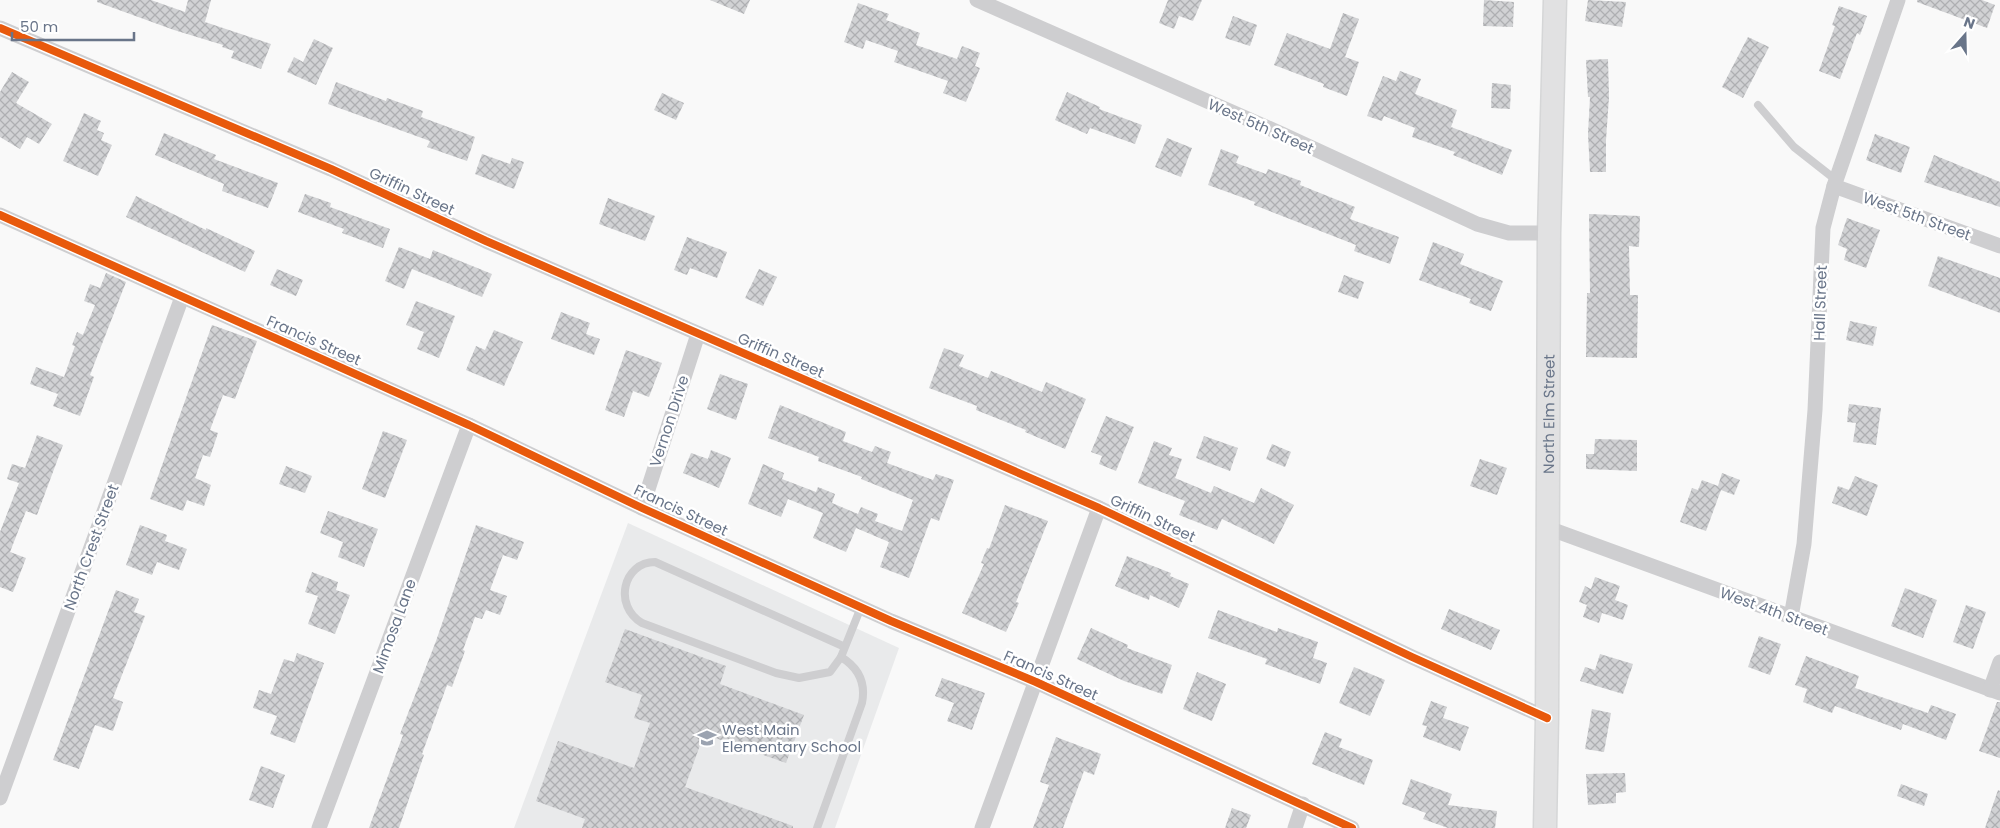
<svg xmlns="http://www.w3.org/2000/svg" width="2000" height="828" viewBox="0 0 2000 828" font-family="Poppins,sans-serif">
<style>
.built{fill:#e9eaeb}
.building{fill:url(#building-cross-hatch)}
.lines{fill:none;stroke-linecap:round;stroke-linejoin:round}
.secondary-casing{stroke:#d5d6d7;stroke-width:25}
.lane{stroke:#ceced0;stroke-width:8}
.street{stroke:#ceced0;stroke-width:15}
.secondary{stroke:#e1e1e2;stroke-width:22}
.cycleway-casing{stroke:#fff;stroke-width:11}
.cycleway{stroke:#e8590c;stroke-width:8}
.labels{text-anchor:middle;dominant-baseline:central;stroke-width:5;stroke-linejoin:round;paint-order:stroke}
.street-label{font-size:15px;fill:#697589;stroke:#fff}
.poi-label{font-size:15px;fill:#697589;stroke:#fff;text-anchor:start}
</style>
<defs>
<pattern id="building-cross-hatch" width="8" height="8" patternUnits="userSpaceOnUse" patternTransform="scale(1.25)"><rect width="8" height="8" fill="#d1d2d4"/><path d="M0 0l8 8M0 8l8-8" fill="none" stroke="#aeafb2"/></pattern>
</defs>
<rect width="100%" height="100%" fill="#f9f9f9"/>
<polygon class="built" points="628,523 899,648 835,828 514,828"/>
<g class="building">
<polygon points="97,0 151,0 185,12 188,0 211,0 205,22 271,44 261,69 231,58 234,51 222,47 223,45 174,30 97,2"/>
<polygon points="710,0 750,0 744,14"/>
<polygon points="1168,0 1202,0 1193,21 1179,16 1174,29 1159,23"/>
<polygon points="1484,0 1514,2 1513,27 1483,26"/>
<polygon points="1588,0 1626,2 1622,27 1585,21"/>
<polygon points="1917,0 1982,0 1995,5 1987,28 1917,2"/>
<polygon points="858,3 889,14 886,20 920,33 916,45 957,59 962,46 980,53 975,66 980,68 966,102 943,93 948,81 894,62 898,51 866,40 863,49 844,42"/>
<polygon points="1839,6 1867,16 1860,35 1857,33 1840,79 1819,71 1835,26 1832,25"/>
<polygon points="1343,13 1359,19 1345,57 1359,62 1347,96 1323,87 1324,84 1274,65 1287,33 1330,49"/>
<polygon points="1233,16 1257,25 1250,46 1225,38"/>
<polygon points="1748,37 1769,47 1743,98 1722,87"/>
<polygon points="314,39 333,48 316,85 287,72 294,57 303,62"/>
<polygon points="1608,59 1609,97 1606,140 1606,172 1590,172 1588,134 1590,97 1588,97 1586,60"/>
<polygon points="1400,71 1421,79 1415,94 1457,110 1451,127 1512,150 1502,175 1453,155 1455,152 1412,137 1415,128 1384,116 1382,121 1367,116 1383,76 1396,81"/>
<polygon points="12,72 29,82 16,103 52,124 39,144 27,137 20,149 0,137 0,92"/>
<polygon points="336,82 386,101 387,98 423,111 421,117 475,137 467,161 427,147 430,141 328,104"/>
<polygon points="1492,83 1511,85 1510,109 1491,108"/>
<polygon points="1067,92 1100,107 1099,109 1142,125 1135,144 1090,128 1087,134 1055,120"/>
<polygon points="662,93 684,103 676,120 654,110"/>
<polygon points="84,113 101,121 97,130 104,133 101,140 112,145 98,176 63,161"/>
<polygon points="164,133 216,155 214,159 278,183 268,208 222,191 224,184 155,155"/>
<polygon points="1875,134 1910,147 1901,173 1866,160"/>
<polygon points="1167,138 1192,148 1181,177 1155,167"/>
<polygon points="1221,149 1239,156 1236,163 1266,174 1268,169 1301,181 1300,185 1355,207 1350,219 1399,237 1390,264 1354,251 1356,245 1254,205 1255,202 1208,185"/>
<polygon points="482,154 510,164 512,158 524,162 514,189 475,174"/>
<polygon points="1934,155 2000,182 2000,207 1924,182"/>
<polygon points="305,194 331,203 330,207 390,229 383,248 342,233 344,229 298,212"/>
<polygon points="136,196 206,230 206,228 255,251 245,272 126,217"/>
<polygon points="608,198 655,216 645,241 599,224"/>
<polygon points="1589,214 1640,216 1639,247 1629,246 1630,295 1638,295 1637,358 1586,357 1587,293 1590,293"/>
<polygon points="1847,218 1880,230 1866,268 1844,260 1847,249 1838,245"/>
<polygon points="687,237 727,252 717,278 690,268 687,275 674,270"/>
<polygon points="1433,242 1464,254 1460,264 1503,281 1491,311 1469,303 1471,299 1419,280"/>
<polygon points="399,247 430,259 433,250 492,274 482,297 412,269 404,289 385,281"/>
<polygon points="1938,256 2000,278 2000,313 1928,286"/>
<polygon points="277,269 303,280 296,296 270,285"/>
<polygon points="759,269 777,277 763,306 745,298"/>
<polygon points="106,273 126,282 90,375 94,377 80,416 53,406 58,394 30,384 36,367 64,377 75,346 72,345 77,332 83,335 95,305 84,301 90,284 100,288"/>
<polygon points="1344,275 1364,282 1358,299 1338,292"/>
<polygon points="416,301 455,316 439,358 417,349 424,332 406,325"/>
<polygon points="561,312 590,323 586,334 600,339 594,355 551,339"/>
<polygon points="1850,321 1877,327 1873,346 1846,340"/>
<polygon points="212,325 257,341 235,399 223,395 210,430 218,433 210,457 203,455 195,478 211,485 204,506 187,500 183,511 150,499"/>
<polygon points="494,330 523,342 504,386 466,370 476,346 485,350"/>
<polygon points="944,348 964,355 959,366 988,378 991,371 1042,392 1046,382 1086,399 1065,449 1025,432 1026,430 976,410 977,406 929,388"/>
<polygon points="626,350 662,363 649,397 633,391 624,417 605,410"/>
<polygon points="720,374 748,384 736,420 707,409"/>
<polygon points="1849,404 1881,408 1876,445 1853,442 1856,423 1847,422"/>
<polygon points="780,405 846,432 843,441 872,452 875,446 891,452 887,463 933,480 936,474 954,480 939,521 931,518 909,578 880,567 889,542 856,528 846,552 813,538 823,513 788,499 781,517 748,504 763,464 784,473 782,479 816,492 818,487 835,494 832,503 858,514 861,507 878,514 875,521 902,531 913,500 861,479 862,477 818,461 819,457 768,438"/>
<polygon points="1106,416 1134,427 1116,471 1099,464 1102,456 1091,452"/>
<polygon points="383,431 407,440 385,498 362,489"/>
<polygon points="37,435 63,445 37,515 26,511 10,552 26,558 13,592 0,587 0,532 19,483 7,479 12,464 25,468"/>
<polygon points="1204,436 1238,448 1230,471 1196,458"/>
<polygon points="1595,439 1637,440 1637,471 1586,469 1586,454 1594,454"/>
<polygon points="1154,441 1172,448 1169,455 1182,459 1175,478 1211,493 1214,486 1254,503 1261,488 1294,505 1274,544 1222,519 1217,530 1179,515 1185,501 1138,483"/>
<polygon points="1272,444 1291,452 1285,467 1266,459"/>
<polygon points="711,450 731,458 719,488 683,473 691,453 708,459"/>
<polygon points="1480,459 1507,468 1497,495 1470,486"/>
<polygon points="286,466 312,476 305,493 279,484"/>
<polygon points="1722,473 1740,480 1734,495 1721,490 1706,531 1680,522 1692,488 1698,490 1702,480 1718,486"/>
<polygon points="1855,476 1878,485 1867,516 1832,503 1838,486 1849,490"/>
<polygon points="1005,505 1048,521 1016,602 1019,603 1006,632 962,613 984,564 981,563 987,548 989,549"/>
<polygon points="328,511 378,529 364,567 338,557 343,542 320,533"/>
<polygon points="140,525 167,535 165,541 187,549 179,570 157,562 152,575 126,565"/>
<polygon points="476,525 524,542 517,560 503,555 490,590 507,596 500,615 486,610 482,619 475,617 463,650 465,651 452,687 447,685 422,754 424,755 399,828 369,828 403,735 400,734 436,641"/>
<polygon points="1127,556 1171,573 1170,576 1189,584 1179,608 1150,595 1149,600 1115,586"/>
<polygon points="312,572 338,582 336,590 350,595 335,634 308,624 318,596 305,592"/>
<polygon points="1595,577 1620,586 1615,600 1628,605 1623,620 1602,613 1599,623 1583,617 1587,605 1579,602 1585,586 1591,589"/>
<polygon points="1905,588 1937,600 1923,638 1891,626"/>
<polygon points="116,590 139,599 134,612 145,616 113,698 123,702 113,731 95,725 79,769 53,760"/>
<polygon points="1966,605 1986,612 1973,649 1953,642"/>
<polygon points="1449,609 1500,630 1491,650 1441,629"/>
<polygon points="1218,610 1277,632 1278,628 1318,642 1313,658 1327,663 1320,684 1265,664 1267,659 1208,638"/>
<polygon points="1091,628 1128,645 1127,648 1172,665 1162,694 1124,681 1077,659"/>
<polygon points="625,629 726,666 720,684 804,715 786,763 704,734 685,787 793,826 793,828 582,828 585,819 536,801 558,741 634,768 650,723 634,718 642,695 605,682"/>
<polygon points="1759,636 1781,644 1770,675 1748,667"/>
<polygon points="297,653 324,663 295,743 270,734 277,716 253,708 259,690 271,694 284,659 294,662"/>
<polygon points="1600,654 1633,664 1623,694 1580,681 1585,667 1595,670"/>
<polygon points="1806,656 1859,676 1855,688 1928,713 1931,705 1956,714 1946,740 1903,724 1901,730 1835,706 1832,713 1803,702 1807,689 1795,685"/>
<polygon points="1354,667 1385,680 1370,716 1339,703"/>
<polygon points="1197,672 1226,684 1212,721 1183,709"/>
<polygon points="942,678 985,693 972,730 947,721 954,703 935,696"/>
<polygon points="1431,701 1447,707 1443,718 1469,727 1460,751 1423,737 1427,726 1422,725"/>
<polygon points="1997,702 2000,702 2000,758 1979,751"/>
<polygon points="1592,709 1611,713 1604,752 1585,749"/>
<polygon points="1325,732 1342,739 1339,747 1373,760 1364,785 1312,764"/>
<polygon points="1056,737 1101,754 1094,775 1084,771 1063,828 1033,828 1049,785 1040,782"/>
<polygon points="261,766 285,775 273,808 249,800"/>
<polygon points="1625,773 1626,792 1616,793 1616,803 1588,805 1586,774"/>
<polygon points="1411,779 1452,794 1448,805 1497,811 1495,828 1448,828 1423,819 1426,813 1402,804"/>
<polygon points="1901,784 1928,794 1924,806 1897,796"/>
<polygon points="1998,790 2000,791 2000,828 1985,828"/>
<polygon points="1232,808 1251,815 1246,828 1225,828"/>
</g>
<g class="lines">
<g class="secondary-casing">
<g id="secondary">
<path id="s1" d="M1545 828 1547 718 1549 233 1555 0"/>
</g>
</g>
<g class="lane">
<polyline points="1758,105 1794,147 1836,180"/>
<path d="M845 647 655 562C623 562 613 606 642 623L776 673 799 678 830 672 841 657 861 607"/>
<path d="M817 828 862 703C866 683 859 668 841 657"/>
</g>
<g class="street">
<polyline points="977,0 1282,134 1477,224 1509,233 1549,233"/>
<polyline points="0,28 331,169 486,241 1099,508 1412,657 1547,718"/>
<polyline points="1834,186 2000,246"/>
<polyline points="0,215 469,425 642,508 891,621 1036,682 1352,828"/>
<polyline points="642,508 698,334"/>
<polyline points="1548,528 2000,693"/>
<polyline points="1791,617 1804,544 1815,410 1823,228 1834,186 1898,0"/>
<polyline points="1990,690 2000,662"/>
<polyline points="0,798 182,297"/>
<polyline points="319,828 469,425"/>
<polyline points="982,828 1099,508"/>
<polyline points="1295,828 1303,804"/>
</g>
<use href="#secondary" class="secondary"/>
<g class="cycleway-casing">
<g id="cycleway">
<polyline points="0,28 331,169 486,241 1099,508 1412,657 1547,718"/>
<polyline points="0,215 469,425 642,508 891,621 1036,682 1352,828"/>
</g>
</g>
<use href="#cycleway" class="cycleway"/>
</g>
<defs>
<g id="school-bare" transform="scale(1.5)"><path d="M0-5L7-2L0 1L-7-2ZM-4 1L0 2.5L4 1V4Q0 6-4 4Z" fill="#9ba3b0" stroke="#fff" stroke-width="2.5" paint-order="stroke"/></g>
</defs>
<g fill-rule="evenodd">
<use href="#school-bare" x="707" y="738"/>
</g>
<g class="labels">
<g class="street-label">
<text transform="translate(1261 126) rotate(24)">West 5th Street</text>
<text transform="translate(412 191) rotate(25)">Griffin Street</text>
<text transform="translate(1917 216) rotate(20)">West 5th Street</text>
<text transform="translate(1820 303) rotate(-88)">Hall Street</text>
<text transform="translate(314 340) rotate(24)">Francis Street</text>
<text transform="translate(781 355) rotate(23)">Griffin Street</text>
<text stroke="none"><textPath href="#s1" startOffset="414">North Elm Street</textPath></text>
<text transform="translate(669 421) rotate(-72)">Vernon Drive</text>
<text transform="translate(681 510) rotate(25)">Francis Street</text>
<text transform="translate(1153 518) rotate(25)">Griffin Street</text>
<text transform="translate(91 547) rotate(-70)">North Crest Street</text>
<text transform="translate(1774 611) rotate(20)">West 4th Street</text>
<text transform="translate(394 626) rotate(-70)">Mimosa Lane</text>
<text transform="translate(1051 675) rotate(24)">Francis Street</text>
</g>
<g class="poi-label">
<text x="722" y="729">West Main<tspan x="722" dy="17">Elementary School</tspan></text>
</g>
</g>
<g transform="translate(1965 35) rotate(20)" stroke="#ffffff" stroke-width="4" paint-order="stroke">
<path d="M0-4L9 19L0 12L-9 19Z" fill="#697589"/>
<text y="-8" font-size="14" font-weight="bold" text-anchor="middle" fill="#697589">N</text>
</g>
<path d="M12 32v8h122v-8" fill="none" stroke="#697589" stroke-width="2.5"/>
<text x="20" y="32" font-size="15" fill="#697589" stroke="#ffffff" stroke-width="4" paint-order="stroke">50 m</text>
</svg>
